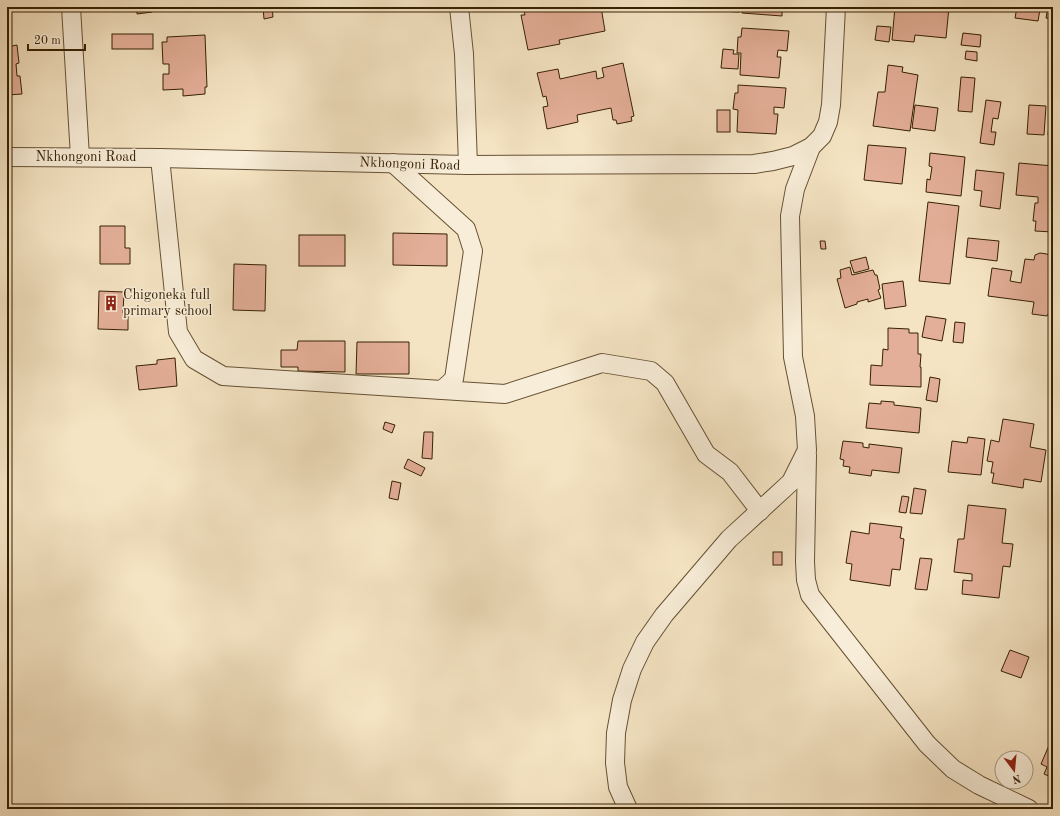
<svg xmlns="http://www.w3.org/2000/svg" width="1060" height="816" viewBox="0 0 1060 816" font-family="'Old Standard TT',serif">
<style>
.building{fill:#e4af98;stroke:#362004}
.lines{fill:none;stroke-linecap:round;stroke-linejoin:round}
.street-casing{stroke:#665134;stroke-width:20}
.street{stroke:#f8edd8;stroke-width:18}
.labels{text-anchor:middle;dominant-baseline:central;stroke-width:3;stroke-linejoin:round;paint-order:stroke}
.street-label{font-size:14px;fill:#362004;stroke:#f8edd8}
.poi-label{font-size:14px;fill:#362004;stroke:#f8edd8;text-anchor:start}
</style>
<rect width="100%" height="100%" fill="#f5e4c3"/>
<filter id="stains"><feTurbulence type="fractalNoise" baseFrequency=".005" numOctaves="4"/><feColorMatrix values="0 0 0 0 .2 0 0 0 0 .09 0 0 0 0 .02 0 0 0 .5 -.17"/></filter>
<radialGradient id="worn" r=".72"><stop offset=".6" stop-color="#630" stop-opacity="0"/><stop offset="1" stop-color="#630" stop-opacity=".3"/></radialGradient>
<g class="building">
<polygon points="137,7 152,7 152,12 137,14"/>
<polygon points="263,7 272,7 273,17 264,19"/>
<polygon points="523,7 554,7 555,9 564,7 601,7 605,31 559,40 560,44 528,50 521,15 525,15"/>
<polygon points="723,7 740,7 739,12 723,11"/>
<polygon points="743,7 782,7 782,16 742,13"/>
<polygon points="895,7 949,7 946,38 915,35 914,42 892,40"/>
<polygon points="1017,7 1040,9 1038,21 1015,18"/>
<polygon points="1048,7 1053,7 1053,19 1046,18"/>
<polygon points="877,26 891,27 889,42 875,40"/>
<polygon points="742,28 789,31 787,51 778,50 777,57 781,57 779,78 740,75 741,53 737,53 738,37 741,37"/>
<polygon points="963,33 981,35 980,47 961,45"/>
<rect x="112" y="34" width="41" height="15"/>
<polygon points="205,35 207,87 205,87 205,94 183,96 183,89 163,90 163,74 169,74 169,64 163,64 162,42 167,42 167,37"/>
<polygon points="17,45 19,63 16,64 17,76 20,76 22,94 7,95 7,47"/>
<polygon points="723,49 734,50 733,54 739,54 738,69 721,68"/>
<polygon points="966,51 977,52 977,61 965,59"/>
<polygon points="623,63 634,116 631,117 632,121 617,124 616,120 613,120 611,108 577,115 578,122 547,129 543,107 548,106 546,96 543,97 537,73 558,69 560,79 596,71 597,79 604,77 602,68"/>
<polygon points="888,65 903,67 902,72 918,75 910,131 873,126 878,92 885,92"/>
<polygon points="961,77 975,78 972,112 958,111"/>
<polygon points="738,85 786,88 784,108 774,107 774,114 778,114 776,134 737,132 738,110 733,109 735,93 738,93"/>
<polygon points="986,100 1001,102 998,119 993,118 991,132 996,132 994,145 980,143"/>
<polygon points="1051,104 1053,104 1053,144 1049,144 1050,135 1048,135"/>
<polygon points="915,105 938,108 935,131 912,128"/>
<polygon points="1029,105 1046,106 1044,135 1027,134"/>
<rect x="717" y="110" width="13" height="22"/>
<polygon points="868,145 906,148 902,184 864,180"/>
<polygon points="930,153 965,157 961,196 926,192 927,179 930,180 932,167 929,166"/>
<polygon points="1019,163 1053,166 1053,232 1035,231 1036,221 1033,221 1035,203 1038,203 1038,197 1016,195"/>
<polygon points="976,170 1004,173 1000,209 980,206 982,191 974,190"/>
<polygon points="928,202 959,206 950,284 919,281"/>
<polygon points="100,226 125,226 125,248 130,248 130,264 100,264"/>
<polygon points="393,233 447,234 447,266 393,265"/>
<rect x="299" y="235" width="46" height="31"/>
<polygon points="968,238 999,241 997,261 966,257"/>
<polygon points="820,241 825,241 826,249 821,249"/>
<polygon points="1040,253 1047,254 1051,257 1050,263 1053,263 1053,314 1048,314 1047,316 1032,314 1034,302 988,296 992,268 1012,271 1010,281 1021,283 1025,259 1034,260 1035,255"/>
<polygon points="866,257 869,269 854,273 850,261"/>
<polygon points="234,264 266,265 265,311 233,310"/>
<polygon points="850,267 852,275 873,270 875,275 877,275 880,289 878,290 881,298 868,302 868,299 857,302 857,304 845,308 837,279 841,278 840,270"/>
<polygon points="903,281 906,306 885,309 882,284"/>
<polygon points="99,291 124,292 123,313 128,313 128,330 98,329"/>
<polygon points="926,316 946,319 942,341 922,337"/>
<polygon points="955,322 965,323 963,343 953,342"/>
<polygon points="888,328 909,329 909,333 918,333 918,354 921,354 920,367 921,367 921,387 870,385 871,365 882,366 883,349 888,350"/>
<polygon points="298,341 345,341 345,372 298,371 298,367 281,367 281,350 297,350"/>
<polygon points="357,342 409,342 409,374 356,374"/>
<polygon points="175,358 177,386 139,390 136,366 157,364 157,360"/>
<polygon points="930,377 940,379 937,402 926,400"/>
<polygon points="881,401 894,402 894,405 921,408 919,433 866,428 869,403 881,404"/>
<polygon points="1003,419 1034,424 1030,447 1046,450 1041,482 1024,479 1023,488 992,483 994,473 991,473 993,462 987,461 991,440 999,442"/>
<polygon points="385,422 395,425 392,433 383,429"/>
<polygon points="424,432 433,432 432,459 422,458"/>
<polygon points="968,437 985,439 981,475 948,472 952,441 967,443"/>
<polygon points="843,441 863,443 863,447 869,448 869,444 902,448 899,473 872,470 871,476 849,473 850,467 843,466 844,460 840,459"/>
<polygon points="408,459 425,468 421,476 404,468"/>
<polygon points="392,481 401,483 398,500 389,498"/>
<polygon points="914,488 926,490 922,514 910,513"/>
<polygon points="902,496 909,497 906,513 899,512"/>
<polygon points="968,505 1006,509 1002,543 1013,544 1010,567 1003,566 999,598 962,594 963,580 972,581 972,574 954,572 958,539 964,539"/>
<polygon points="870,523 902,527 900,538 904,539 900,570 892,569 890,586 850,580 852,564 846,563 851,531 869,534"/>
<rect x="773" y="552" width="9" height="13"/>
<polygon points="920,558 932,559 927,590 915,589"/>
<polygon points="1010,650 1029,657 1021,678 1001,671"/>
<polygon points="1053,736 1053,778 1044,774 1047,767 1041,764"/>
</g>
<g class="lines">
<g class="street-casing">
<g id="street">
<polyline points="71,7 80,157"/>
<polyline points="459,7 464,54 468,165"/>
<polyline points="7,157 160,158 468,165 754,164 773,161 793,156 811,147 822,136 828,122 831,105 836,7"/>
<polyline points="160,158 178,332 194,359 223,376 442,390 454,379 473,251 466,229 393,163"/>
<polyline points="442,390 505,394 602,363 651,371 665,383 706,454 730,472 760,511"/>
<polyline points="807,455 805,562 806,580 810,595 927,744 953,769 979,785 1029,809"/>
<polyline points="628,809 618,787 615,763 616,733 622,700 632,669 645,642 664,615 729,539 791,482 807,450 805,416 793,357 790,216 795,189 811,147"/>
</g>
</g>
<use href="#street" class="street"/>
</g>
<defs>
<g id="building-bare" transform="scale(1.2)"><path d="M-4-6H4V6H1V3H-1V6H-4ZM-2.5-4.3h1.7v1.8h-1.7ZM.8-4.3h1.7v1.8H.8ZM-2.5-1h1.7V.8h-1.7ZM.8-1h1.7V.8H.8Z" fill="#8f2418" stroke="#f8edd8" stroke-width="2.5" paint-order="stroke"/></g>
</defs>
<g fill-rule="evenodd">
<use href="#building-bare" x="111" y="303"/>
</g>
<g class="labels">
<g class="street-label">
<text x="86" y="157">Nkhongoni Road</text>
<text transform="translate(410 164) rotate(2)">Nkhongoni Road</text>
</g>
<g class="poi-label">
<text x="123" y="295">Chigoneka full<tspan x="123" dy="16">primary school</tspan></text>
</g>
</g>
<rect width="1060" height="816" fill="none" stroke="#f5e4c3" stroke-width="24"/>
<rect x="8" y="8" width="1044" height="800" fill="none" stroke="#362004" stroke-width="2"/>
<rect x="12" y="12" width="1036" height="792" fill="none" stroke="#362004"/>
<g transform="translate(1014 770) rotate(164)"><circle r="19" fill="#f8edd8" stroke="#aa9b83"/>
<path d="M0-3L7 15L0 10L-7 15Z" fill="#8f2418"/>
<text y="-6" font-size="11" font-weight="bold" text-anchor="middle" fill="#362004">N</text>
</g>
<path d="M28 44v6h57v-6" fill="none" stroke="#362004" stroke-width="2"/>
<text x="34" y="44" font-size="12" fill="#362004" stroke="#f8edd8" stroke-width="3" paint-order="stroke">20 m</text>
<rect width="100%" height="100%" filter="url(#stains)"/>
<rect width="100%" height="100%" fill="url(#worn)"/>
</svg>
